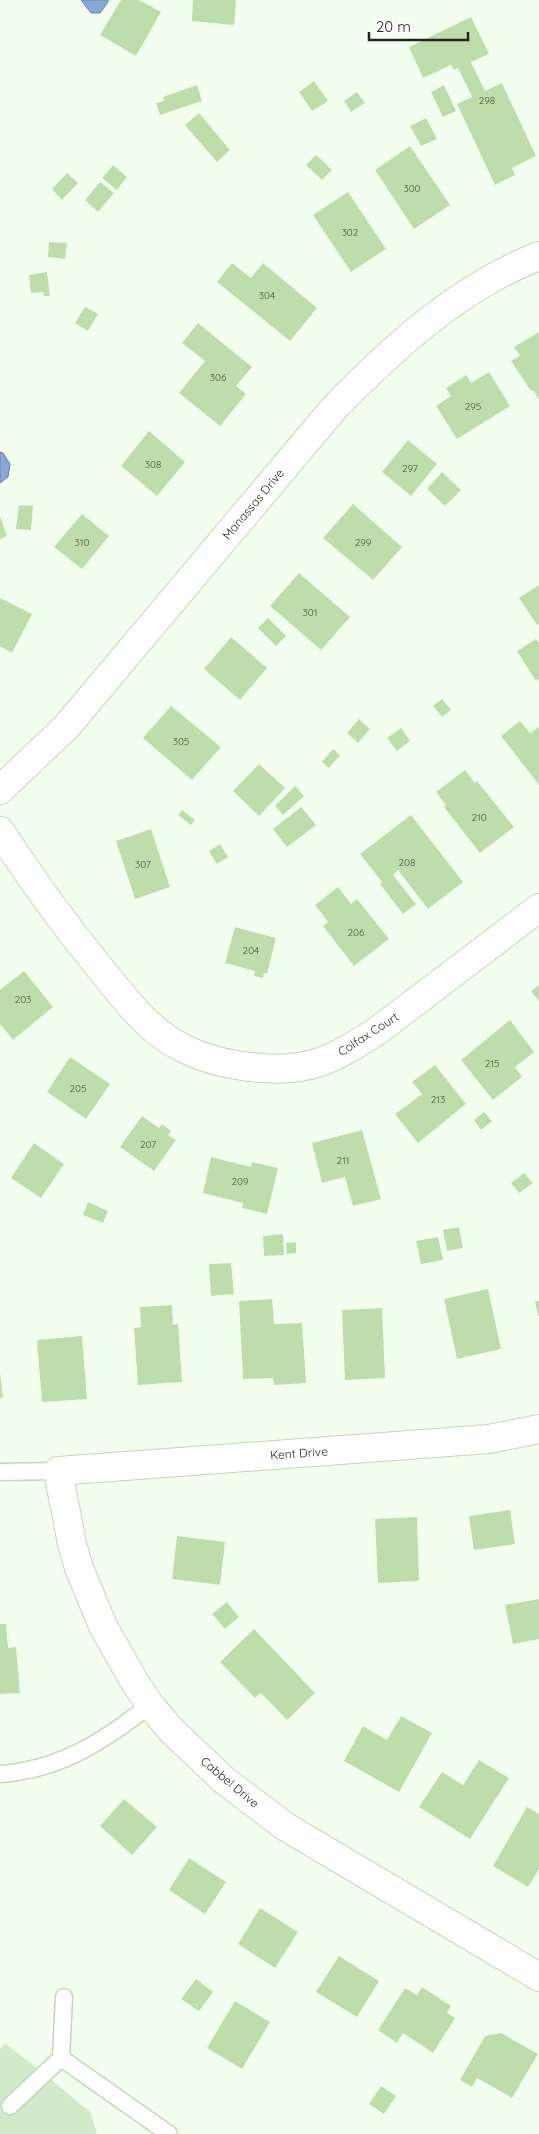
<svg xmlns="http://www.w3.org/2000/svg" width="539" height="2134" viewBox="0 0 539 2134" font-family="Quicksand,sans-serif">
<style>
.green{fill:#d3eac8}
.water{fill:#88a9d7;stroke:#69829f}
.building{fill:#bddeab}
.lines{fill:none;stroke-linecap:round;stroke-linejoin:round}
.service-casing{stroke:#c4d6bb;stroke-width:19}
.minor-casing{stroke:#c4d6bb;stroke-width:30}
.secondary-casing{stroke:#c4d6bb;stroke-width:30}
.service{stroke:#fff;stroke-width:16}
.minor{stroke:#fff;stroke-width:28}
.secondary{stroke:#fff;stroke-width:28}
.labels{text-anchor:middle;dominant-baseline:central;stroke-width:4.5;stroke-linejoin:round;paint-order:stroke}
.number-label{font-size:10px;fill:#485540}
.street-label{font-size:12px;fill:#21271d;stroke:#fff}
</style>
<rect width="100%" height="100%" fill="#f3ffee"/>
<polygon class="green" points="5,2043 47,2076 91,2113 97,2134 0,2134 0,2049"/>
<g class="water">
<polygon points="81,0 108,0 108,2 100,13 91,13"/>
<polygon points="0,452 3,453 10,464 8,477 0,483"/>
</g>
<g class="building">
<polygon points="121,0 139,0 161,12 136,56 100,35"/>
<polygon points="193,0 236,0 234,25 192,21"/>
<polygon points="471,17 489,54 471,62 485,91 502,83 536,156 512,168 515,175 495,185 457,104 472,97 458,68 454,70 451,65 423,78 409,47"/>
<polygon points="314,81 328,101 312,111 299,92"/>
<polygon points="197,85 202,101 160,115 156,103 164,101 163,97"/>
<polygon points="444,85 456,111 443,117 431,92"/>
<polygon points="357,92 365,103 351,112 344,101"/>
<polygon points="199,113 230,150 217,162 185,125"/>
<polygon points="426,118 437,139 421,146 410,126"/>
<polygon points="410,146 450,205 414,229 375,170"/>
<polygon points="316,155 332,170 322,180 306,165"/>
<polygon points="113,165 127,177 117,190 102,178"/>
<polygon points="67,173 78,183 62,200 52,189"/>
<polygon points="100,182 114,193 98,212 85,200"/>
<polygon points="348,192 386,249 351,272 313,215"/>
<polygon points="49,242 67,243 65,259 48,257"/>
<polygon points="232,263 251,278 263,263 317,308 290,341 217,282"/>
<polygon points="47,272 50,296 44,296 43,292 31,293 29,275"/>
<polygon points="85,307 98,314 88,331 75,323"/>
<polygon points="198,323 252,367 236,386 246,394 220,426 179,393 205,361 182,343"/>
<polygon points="539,332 539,400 533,390 531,391 511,361 520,356 514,347"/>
<polygon points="489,372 510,406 457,439 436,406 451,396 446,388 466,375 471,383"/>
<polygon points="149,431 185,462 157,496 121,466"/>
<polygon points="408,440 437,464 411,496 382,472"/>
<polygon points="442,472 461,490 445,506 427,489"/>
<polygon points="353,504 402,547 373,580 323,538"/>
<polygon points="19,505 33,506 31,530 16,529"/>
<polygon points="82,514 109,536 82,569 54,547"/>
<polygon points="0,516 7,536 0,539"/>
<polygon points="299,573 350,617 321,650 270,606"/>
<polygon points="539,585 539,624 537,625 519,598"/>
<polygon points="0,598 32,614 12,653 0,646"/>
<polygon points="268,618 286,636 276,646 258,628"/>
<polygon points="231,637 267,668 240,700 204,669"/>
<polygon points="536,639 539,643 539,679 536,681 517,651"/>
<polygon points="442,699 451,710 442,717 433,706"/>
<polygon points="171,706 221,747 192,780 143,738"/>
<polygon points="359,719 370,729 358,743 347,733"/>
<polygon points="520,721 530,733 539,727 539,785 501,736"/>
<polygon points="401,728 410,741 397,751 387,738"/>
<polygon points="333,749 340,755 329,768 322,762"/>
<polygon points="259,764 285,788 259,816 233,791"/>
<polygon points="465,770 475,783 477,781 514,827 480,853 444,807 446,805 436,792"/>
<polygon points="295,786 304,796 283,815 275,806"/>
<polygon points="301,807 316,825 287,847 273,829"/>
<polygon points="182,810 195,820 191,825 178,815"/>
<polygon points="411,815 463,882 428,909 398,870 393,875 416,904 403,914 380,884 382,882 360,854"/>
<polygon points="151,829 170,887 135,899 116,841"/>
<polygon points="220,844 228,857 217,864 209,851"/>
<polygon points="338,887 351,904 357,899 389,939 354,966 323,926 328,922 315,905"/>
<polygon points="235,927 276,938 267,974 264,973 263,978 254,976 255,971 225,963"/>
<polygon points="24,971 53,1007 13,1040 0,1024 0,990"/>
<polygon points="539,985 539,1001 531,991"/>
<polygon points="510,1020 534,1052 515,1067 522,1077 493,1100 461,1060"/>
<polygon points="70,1057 110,1084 86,1119 47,1092"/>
<polygon points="435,1065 466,1104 418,1143 395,1114 422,1094 412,1082"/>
<polygon points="484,1112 492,1121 481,1130 474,1120"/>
<polygon points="142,1116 159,1128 162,1124 171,1131 168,1135 176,1140 154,1171 120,1147"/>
<polygon points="362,1130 381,1199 353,1206 345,1177 322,1183 312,1143"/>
<polygon points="34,1143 64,1164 41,1198 11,1178"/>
<polygon points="211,1157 251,1167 252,1162 278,1168 267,1214 242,1208 243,1203 203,1193"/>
<polygon points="524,1173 533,1183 519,1193 511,1183"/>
<polygon points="88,1202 108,1211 103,1223 83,1215"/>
<polygon points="459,1227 463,1248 447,1251 443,1230"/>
<polygon points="283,1234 284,1255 264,1256 263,1236"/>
<polygon points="438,1237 443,1260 421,1264 416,1241"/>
<polygon points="296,1242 296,1253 287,1254 286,1243"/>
<polygon points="231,1263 234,1294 211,1296 209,1264"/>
<polygon points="488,1289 501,1349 457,1359 444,1299"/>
<polygon points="272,1299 274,1324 302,1323 306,1383 274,1385 273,1378 243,1379 239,1301"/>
<polygon points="535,1301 539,1301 539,1316 538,1316"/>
<polygon points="172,1305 173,1325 178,1324 182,1382 138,1385 134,1328 141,1327 140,1307"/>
<polygon points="382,1308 385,1378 345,1380 342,1310"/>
<polygon points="82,1336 87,1399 42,1402 37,1340"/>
<polygon points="0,1373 3,1398 0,1398"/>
<polygon points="510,1510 515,1544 474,1550 469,1516"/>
<polygon points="417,1517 419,1581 378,1583 375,1519"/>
<polygon points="177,1536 225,1542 220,1585 172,1579"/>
<polygon points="539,1599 539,1639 513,1644 505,1605"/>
<polygon points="227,1602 239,1617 225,1629 212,1614"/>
<polygon points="0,1624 6,1624 8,1648 16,1647 20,1693 0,1694"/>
<polygon points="254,1629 315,1693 287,1720 261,1693 255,1698 220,1662"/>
<polygon points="401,1716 432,1733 399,1792 344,1761 363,1726 387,1740"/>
<polygon points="479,1760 509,1778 470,1839 419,1807 442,1772 463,1785"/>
<polygon points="124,1799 157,1827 132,1855 100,1826"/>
<polygon points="527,1807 539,1814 539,1869 528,1887 493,1866"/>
<polygon points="189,1858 226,1882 205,1914 169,1890"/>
<polygon points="260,1908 298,1932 275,1968 238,1944"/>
<polygon points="339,1956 379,1981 357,2017 316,1992"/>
<polygon points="196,1979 213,1992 199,2011 181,1999"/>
<polygon points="422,1987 451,2006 447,2013 455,2018 433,2053 403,2033 397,2043 378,2030 405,1988 417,1995"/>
<polygon points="235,2001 270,2022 242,2069 207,2048"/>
<polygon points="501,2033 538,2054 512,2098 477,2078 472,2087 460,2080 485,2036"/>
<polygon points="381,2086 396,2096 384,2114 369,2104"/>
</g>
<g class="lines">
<g class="service-casing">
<g id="service">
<polyline points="0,1472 58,1471"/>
<path d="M0 1774C60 1770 104 1741 150 1705"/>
<polyline points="61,2058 169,2134"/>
<polyline points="10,2106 61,2058 64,1997"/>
</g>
</g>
<g class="minor-casing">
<g id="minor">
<path d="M0 831C32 880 66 927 103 972 125 999 147 1029 179 1046 215 1066 280 1076 320 1062 340 1055 358 1043 377 1031L539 908"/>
<polyline points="539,1429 489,1439 58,1471 72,1544 79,1568 103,1626 134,1681 150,1705 172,1731 225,1781 286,1827 539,1977"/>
</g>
</g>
<g class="secondary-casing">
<path id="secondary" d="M0 790 67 726 335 407C394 347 459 287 539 256"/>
</g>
<use href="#service" class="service"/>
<use href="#minor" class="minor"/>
<use href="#secondary" class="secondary"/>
</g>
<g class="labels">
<g class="number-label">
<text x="487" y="100">298</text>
<text x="412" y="188">300</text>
<text x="350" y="232">302</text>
<text x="267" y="295">304</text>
<text x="218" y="377">306</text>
<text x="473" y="406">295</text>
<text x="153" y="464">308</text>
<text x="410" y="468">297</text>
<text x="82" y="542">310</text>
<text x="363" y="542">299</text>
<text x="310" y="612">301</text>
<text x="181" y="741">305</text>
<text x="479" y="817">210</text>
<text x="407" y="862">208</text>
<text x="143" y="864">307</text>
<text x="356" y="932">206</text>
<text x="251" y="950">204</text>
<text x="23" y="999">203</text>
<text x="492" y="1063">215</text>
<text x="78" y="1088">205</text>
<text x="438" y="1099">213</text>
<text x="148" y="1144">207</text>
<text x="343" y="1160">211</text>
<text x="240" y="1181">209</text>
</g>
<g class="street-label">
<text transform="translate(253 504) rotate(-50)">Manassas Drive</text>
<text transform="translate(368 1034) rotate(-33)">Colfax Court</text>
<text transform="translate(299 1453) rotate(-4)">Kent Drive</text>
<text transform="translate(230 1782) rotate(40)">Cabbel Drive</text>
</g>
</g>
<path d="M369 32v8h99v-8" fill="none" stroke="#21271d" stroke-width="2.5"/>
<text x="376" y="32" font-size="15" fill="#21271d" stroke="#ffffff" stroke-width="4" paint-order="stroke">20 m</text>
</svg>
